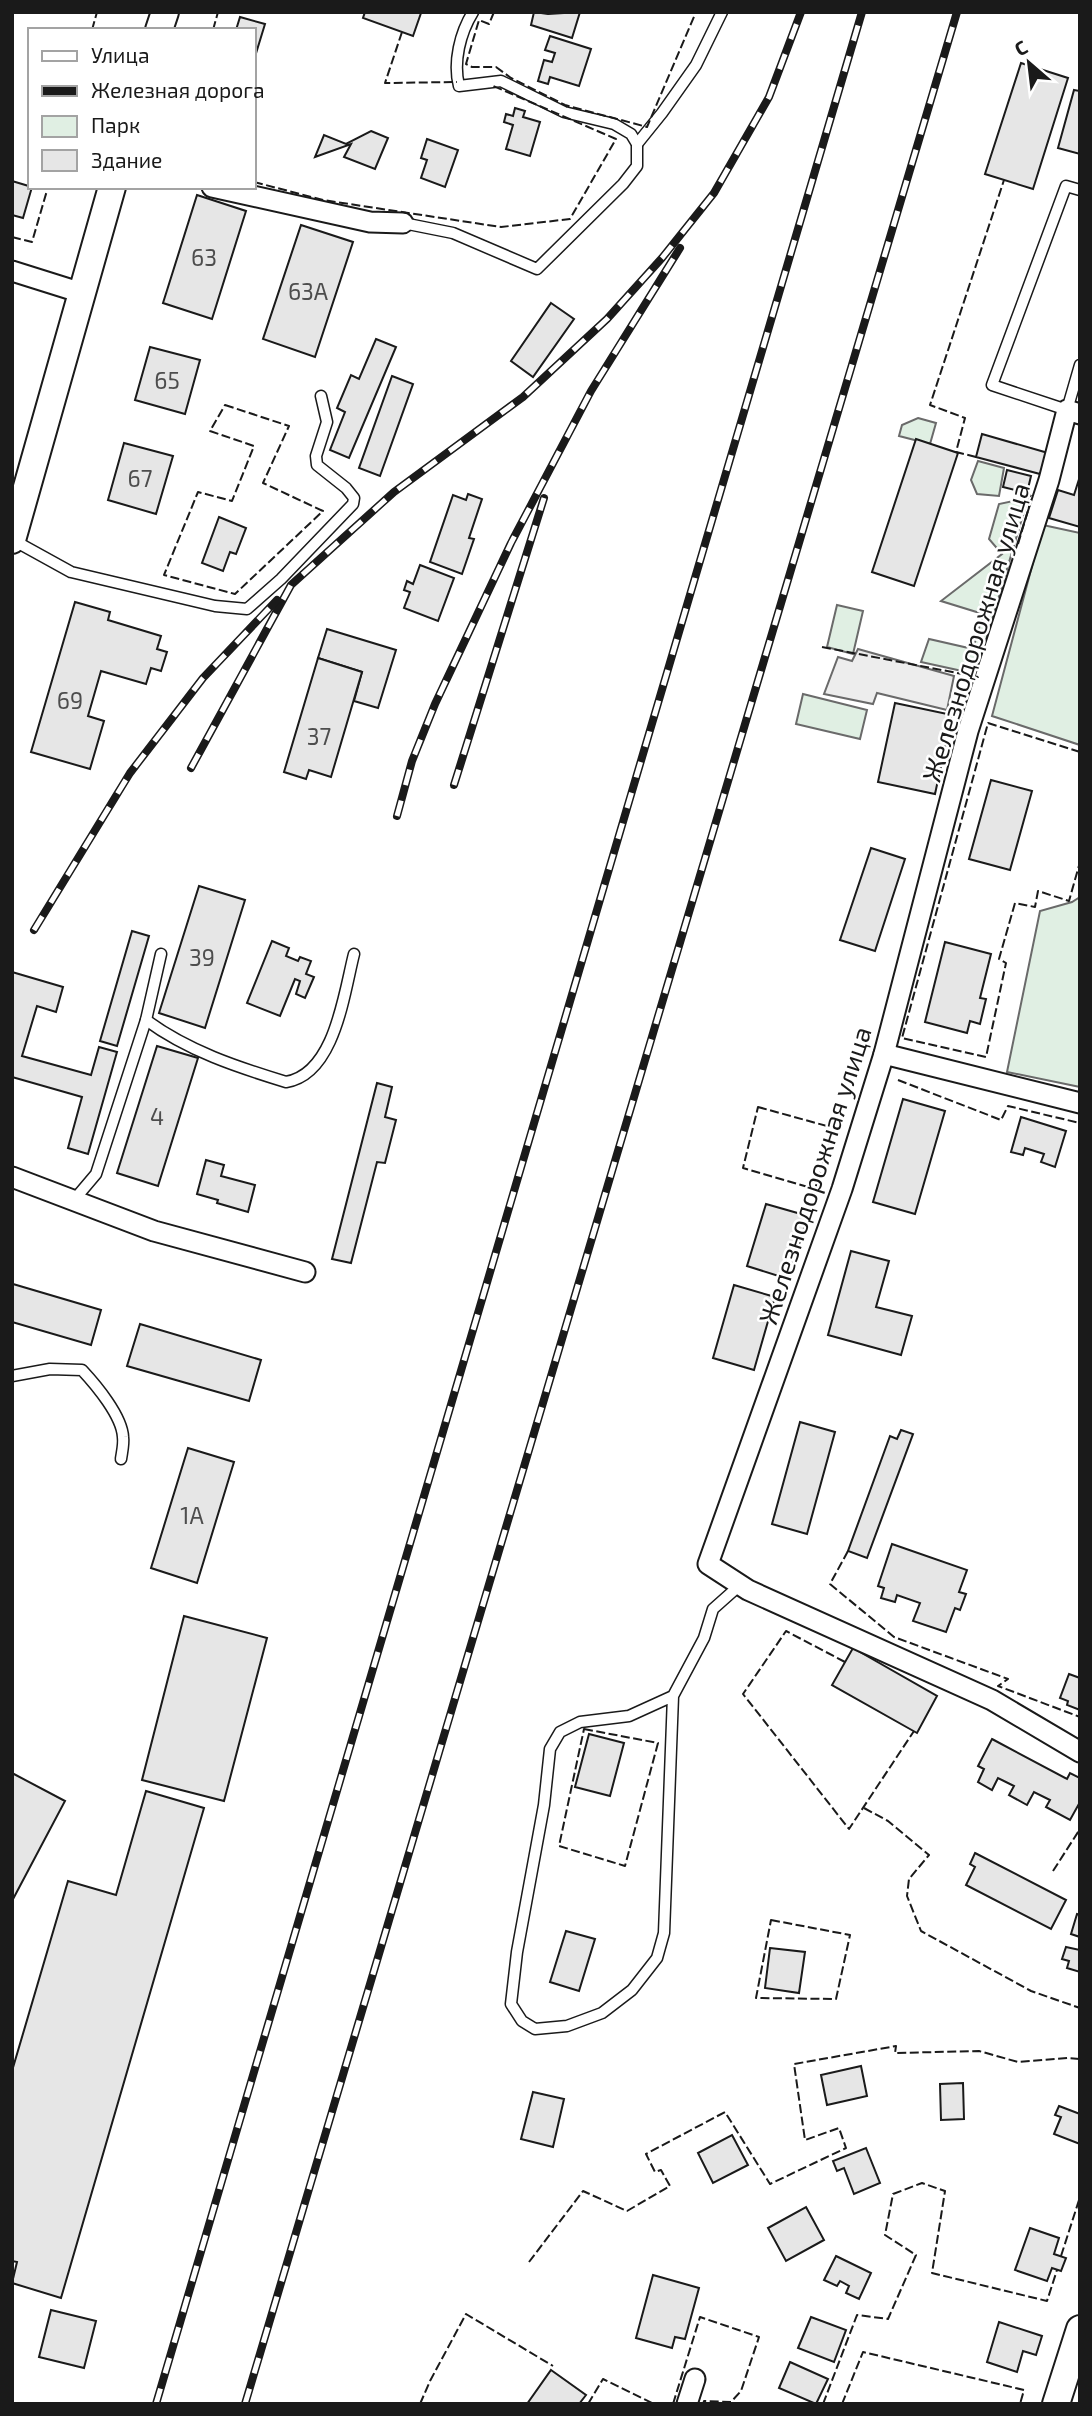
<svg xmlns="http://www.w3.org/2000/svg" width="1092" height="2416" viewBox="0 0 1092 2416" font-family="'Exo 2',sans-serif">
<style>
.green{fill:#e0efe3;stroke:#6a6a6a;stroke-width:2}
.parking{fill:#ededed;stroke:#6a6a6a;stroke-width:2}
.building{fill:#e6e6e6;stroke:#1a1a1a;stroke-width:2}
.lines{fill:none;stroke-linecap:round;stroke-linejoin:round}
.lane-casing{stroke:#1a1a1a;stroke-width:13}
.street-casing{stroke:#1a1a1a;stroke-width:23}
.secondary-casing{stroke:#1a1a1a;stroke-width:30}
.lane{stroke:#fff;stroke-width:10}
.street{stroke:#fff;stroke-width:19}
.secondary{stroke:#fff;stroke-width:26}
.rail-casing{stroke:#1a1a1a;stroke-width:8}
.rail{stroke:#fff;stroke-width:5;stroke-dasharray:16;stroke-linecap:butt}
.fence{stroke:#1a1a1a;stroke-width:2;stroke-dasharray:9 3.5;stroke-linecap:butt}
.labels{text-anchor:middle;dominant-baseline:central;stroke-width:5;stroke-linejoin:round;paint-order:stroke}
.number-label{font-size:23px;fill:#4d4d4d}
.street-label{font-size:26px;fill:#1a1a1a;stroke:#fff}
</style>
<rect width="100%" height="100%" fill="#fff"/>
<g class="green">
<polygon points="918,418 936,423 930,444 899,436 902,425"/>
<polygon points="978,461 1004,468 999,496 977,494 971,480"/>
<polygon points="1028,498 976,674 921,662 929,639 973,649 983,614 941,601 1002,554 989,539 999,504"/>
<polygon points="1043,525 1080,533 1080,745 992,716"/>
<polygon points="837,605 863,611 853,654 827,647"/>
<polygon points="803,694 867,710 860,739 796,724"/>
<polygon points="1080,897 1080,1087 1007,1072 1040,911 1072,902"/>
</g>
<polygon class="parking" points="858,649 954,676 947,710 877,693 873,704 824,694 838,657 852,661"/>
<g class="building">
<polygon points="365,12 420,12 421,13 413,36 363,18"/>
<polygon points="534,12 548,14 580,12 572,38 531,25"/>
<polygon points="240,17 265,24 254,60 254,30 236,30"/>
<polygon points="550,36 591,49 579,86 550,77 548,84 538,81 544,60 552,62 555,53 545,50"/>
<polygon points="1021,63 1068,78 1033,189 985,174"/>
<polygon points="1074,90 1080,91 1080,154 1058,148"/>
<polygon points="515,108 525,111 523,117 540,122 530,156 506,149 513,125 504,122 506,114 513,116"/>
<polygon points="371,131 388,138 375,169 344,157 351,144 315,157 324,135 346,144"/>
<polygon points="427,139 458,150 445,187 421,178 427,160 421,158"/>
<polygon points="12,181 32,187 23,218 12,215"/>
<polygon points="197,195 246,211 212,319 163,303"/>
<polygon points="301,225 353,242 315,357 263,339"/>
<polygon points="551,303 574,319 533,377 511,361"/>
<polygon points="376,339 396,347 349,458 330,450 345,412 337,408 351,375 359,379"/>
<polygon points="150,347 200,360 185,414 135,400"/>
<polygon points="392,376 413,384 380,476 359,468"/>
<polygon points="982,434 1048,453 1040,474 976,457"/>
<polygon points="916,439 958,453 914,586 872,572"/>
<polygon points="124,443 173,456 156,514 108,500"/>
<polygon points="1007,470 1031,476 1027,493 1003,487"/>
<polygon points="1080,476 1080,527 1049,518 1058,490 1074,495"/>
<polygon points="468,494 482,499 469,538 474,539 462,574 430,562 453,495 466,500"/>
<polygon points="219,517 246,528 236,554 230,552 223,571 202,563"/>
<polygon points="420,565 454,578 438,621 404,608 410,592 404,590 407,581 413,584"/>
<polygon points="75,602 110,612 108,620 161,636 157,649 167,652 161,671 151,668 146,684 101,671 88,716 104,721 90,769 31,752"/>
<polygon points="327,629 396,650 378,708 354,701 362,672 318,658"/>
<polygon points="318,658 362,672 331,777 309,770 306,779 284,772"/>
<polygon points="895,703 952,715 935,794 878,782"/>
<polygon points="991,780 1032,791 1010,870 969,859"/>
<polygon points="871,848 905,859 875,951 840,940"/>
<polygon points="199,886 245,900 205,1028 159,1013"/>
<polygon points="132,931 149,936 117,1046 100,1041"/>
<polygon points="272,941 289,948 286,956 298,961 300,957 311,961 306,974 314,977 305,998 296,994 300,981 295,979 280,1016 247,1003"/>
<polygon points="945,942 991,954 980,998 986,999 980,1024 970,1021 967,1033 925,1022"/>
<polygon points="12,972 63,987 56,1012 37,1006 22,1056 91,1075 99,1047 117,1052 88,1154 68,1148 82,1097 12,1077"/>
<polygon points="157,1046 198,1058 158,1186 117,1173"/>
<polygon points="377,1083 392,1087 385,1117 396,1120 385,1163 377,1162 351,1263 332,1259"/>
<polygon points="903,1099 945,1111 915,1214 873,1202"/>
<polygon points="1021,1117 1066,1131 1055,1167 1041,1162 1044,1154 1025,1148 1023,1155 1011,1152"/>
<polygon points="206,1160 224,1165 221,1176 255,1185 248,1212 217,1203 218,1200 197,1194"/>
<polygon points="766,1204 808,1216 788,1279 747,1266"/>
<polygon points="851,1251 889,1261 876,1307 912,1316 901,1355 828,1335"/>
<polygon points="13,1284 101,1310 91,1345 12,1322"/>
<polygon points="734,1285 775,1297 754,1370 713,1358"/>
<polygon points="140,1324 261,1360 249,1401 127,1366"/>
<polygon points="800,1422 835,1432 807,1534 772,1524"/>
<polygon points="901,1430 913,1434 867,1558 848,1551 890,1436 897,1439"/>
<polygon points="188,1448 234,1462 197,1583 151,1568"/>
<polygon points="892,1544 967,1570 959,1592 966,1594 960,1610 955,1608 946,1632 913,1621 920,1603 897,1595 895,1602 881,1598 884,1588 878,1586"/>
<polygon points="184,1616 267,1638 224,1801 142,1780"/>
<polygon points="853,1648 937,1696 917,1733 832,1685"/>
<polygon points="1069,1674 1080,1678 1080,1710 1067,1705 1068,1701 1060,1698"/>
<polygon points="589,1734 624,1743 610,1796 575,1787"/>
<polygon points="992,1739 1067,1779 1070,1773 1080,1778 1080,1802 1070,1820 1046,1807 1050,1800 1034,1792 1027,1805 1009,1795 1014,1786 998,1778 992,1790 978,1782 984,1769 978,1766"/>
<polygon points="12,1773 65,1801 12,1901"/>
<polygon points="146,1791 204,1808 61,2298 12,2283 17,2262 12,2261 12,2071 68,1881 116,1895"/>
<polygon points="975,1853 1066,1900 1051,1929 966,1885 975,1867 970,1864"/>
<polygon points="1077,1914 1080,1915 1080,1937 1071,1934"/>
<polygon points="566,1931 595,1939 579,1991 550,1982"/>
<polygon points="1066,1947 1080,1950 1080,1972 1067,1968 1069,1961 1062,1959"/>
<polygon points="770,1948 805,1952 799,1993 765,1988"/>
<polygon points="861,2066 867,2096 827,2105 821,2075"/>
<polygon points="963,2083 964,2119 941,2120 940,2084"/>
<polygon points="533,2092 564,2099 553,2147 521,2139"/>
<polygon points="1059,2106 1080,2114 1080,2144 1054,2134 1061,2117 1055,2115"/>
<polygon points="732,2135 748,2165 713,2183 698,2153"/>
<polygon points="866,2148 880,2183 854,2194 844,2168 837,2171 833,2161"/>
<polygon points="806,2207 824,2240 786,2261 768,2228"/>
<polygon points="1030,2228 1059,2238 1054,2254 1066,2258 1061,2271 1052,2268 1047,2281 1015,2270"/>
<polygon points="836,2256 871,2273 859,2299 846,2293 849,2286 840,2281 837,2286 824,2280"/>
<polygon points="653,2275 699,2288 685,2339 675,2337 672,2348 636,2338"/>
<polygon points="51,2310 96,2321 84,2368 39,2357"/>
<polygon points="811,2317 846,2330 834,2362 798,2348"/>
<polygon points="999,2322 1042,2336 1036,2355 1023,2351 1017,2372 987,2362"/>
<polygon points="790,2362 828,2379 816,2404 779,2388"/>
<polygon points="551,2370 586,2395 579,2404 527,2404"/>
</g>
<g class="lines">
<g class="lane-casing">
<g id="lane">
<polyline points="637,144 662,113 696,65 722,12"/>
<polyline points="1080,190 1066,186 992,385 1067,410 1080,365"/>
<path d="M403 223 453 233 537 269 623 184 637 166V144L631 134 614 124 564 112 501 81 459 86C453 62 460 33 473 12"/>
<polyline points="13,540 71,572 215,606 247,609 281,579 353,504 354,498 346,488 317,465 316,456 327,422 321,396"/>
<path d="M146 1020C188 1051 237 1067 286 1082 335 1074 344 993 354 954"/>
<polyline points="74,1200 96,1174 146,1020 161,954"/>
<path d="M12 1376 50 1369 82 1370C96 1385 122 1416 123 1437 124 1444 122 1452 121 1459"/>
<polyline points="673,1696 629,1716 580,1722 560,1732 550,1749 544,1805 517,1952 511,2004 522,2021 535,2029 567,2026 602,2013 632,1990 657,1958 664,1933 673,1696 704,1638 713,1609 740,1585"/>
</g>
</g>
<g class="street-casing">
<g id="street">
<polyline points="212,187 370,222 403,223"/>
<polyline points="12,271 82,293"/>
<polyline points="1080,414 1067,410 1049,480 968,731 884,1054 842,1189 708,1564 748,1590 992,1700 1080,1752"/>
<polyline points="884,1054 1080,1103"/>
<polyline points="12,1177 154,1231 305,1272"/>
<polyline points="687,2404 695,2379"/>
</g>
</g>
<g class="secondary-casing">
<g id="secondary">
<polyline points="159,30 165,12"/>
<polyline points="12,540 112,187"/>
<polyline points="1056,2404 1080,2329"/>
</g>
</g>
<use href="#lane" class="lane"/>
<use href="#street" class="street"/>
<use href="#secondary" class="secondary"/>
<g class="rail-casing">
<g id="rail">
<polyline points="191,768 291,585 394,492 523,397 607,319 662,258 714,193 769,97 801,12"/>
<polyline points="454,785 544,498"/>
<polyline points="397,816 412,761 435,704 511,543 591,391 680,248"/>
<polyline points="34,930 130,773 203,678 277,600"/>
<polyline points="156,2404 862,12"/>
<polyline points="245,2404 957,12"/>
</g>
</g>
<use href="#rail" class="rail"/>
<g class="fence">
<polyline points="494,12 489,24 479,20 466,64 472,67 496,67 511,78 565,105 647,127 696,12"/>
<polyline points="92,30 97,12"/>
<polyline points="213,30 218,12"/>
<polyline points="402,32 385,83 457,82"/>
<polyline points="254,182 323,200 501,227 570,219 616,139 491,85"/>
<polyline points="12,237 32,242 48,187"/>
<polygon points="225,405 289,426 263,483 323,511 235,594 164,575 198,492 232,501 254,446 210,431"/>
<polyline points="976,457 956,452 965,418 930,405 1004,180"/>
<polyline points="1018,544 1032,497 1027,493"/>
<polyline points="822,647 978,677 978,675"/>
<polyline points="1080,752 988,723 902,1038 986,1057 1006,963 999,959 1015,903 1035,907 1038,891 1069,901 1080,862"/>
<polyline points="898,1080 1001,1120 1008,1106 1080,1123"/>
<polygon points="758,1107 834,1128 815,1189 743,1168"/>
<polyline points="848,1551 830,1584 894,1637 1008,1679 998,1686 1080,1717"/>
<polyline points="845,1662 786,1631 743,1694 849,1829 914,1731"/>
<polygon points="584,1729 658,1743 625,1866 559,1846"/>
<polyline points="864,1808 888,1821 929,1855 909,1879 907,1896 921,1931 1031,1991 1080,2008"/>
<polyline points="1053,1871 1080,1829"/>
<polygon points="771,1920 850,1935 836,1999 756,1998"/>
<polyline points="1061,2256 1080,2197"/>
<polyline points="529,2262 583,2191 627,2211 670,2186 661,2170 655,2172 646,2154 725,2112 770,2184 846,2148 839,2128 805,2140 794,2064 896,2046 895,2053 979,2051 1018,2062 1068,2058 1080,2059"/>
<polyline points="420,2404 430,2381 466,2314 553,2366"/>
<polyline points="588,2404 603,2379 654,2404"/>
<polyline points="673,2404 700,2317 759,2337 741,2391 731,2402 704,2401 703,2404"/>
<polyline points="823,2404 857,2315 888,2319 916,2255 885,2235 893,2194 922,2183 945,2191 932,2273 1047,2301 1057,2270"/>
<polyline points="842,2404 863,2352 1024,2390 1020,2404"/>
</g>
</g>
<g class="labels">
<g class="number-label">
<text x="204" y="257">63</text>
<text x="308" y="291">63А</text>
<text x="167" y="380">65</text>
<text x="140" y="478">67</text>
<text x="70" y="700">69</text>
<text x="319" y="736">37</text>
<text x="202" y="957">39</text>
<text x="157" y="1116">4</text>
<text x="192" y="1515">1А</text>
</g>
<g class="street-label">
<text transform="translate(975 632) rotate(-73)">Железнодорожная улица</text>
<text transform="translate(814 1175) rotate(-72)">Железнодорожная улица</text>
</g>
</g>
<rect width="1092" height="2416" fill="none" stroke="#1a1a1a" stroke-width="28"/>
<rect x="28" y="28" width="228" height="161" fill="#ffffff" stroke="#a3a3a3" stroke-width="2"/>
<rect x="42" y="51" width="35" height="10" fill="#ffffff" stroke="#a3a3a3" stroke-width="2"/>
<text x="91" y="63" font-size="21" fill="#1a1a1a">Улица</text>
<rect x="42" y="86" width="35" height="10" fill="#1a1a1a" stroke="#a3a3a3" stroke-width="2"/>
<text x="91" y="98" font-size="21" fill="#1a1a1a">Железная дорога</text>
<rect x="42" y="116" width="35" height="21" fill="#e0efe3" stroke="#a3a3a3" stroke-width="2"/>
<text x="91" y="133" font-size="21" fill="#1a1a1a">Парк</text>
<rect x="42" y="150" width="35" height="21" fill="#e6e6e6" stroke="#a3a3a3" stroke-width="2"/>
<text x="91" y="168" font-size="21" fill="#1a1a1a">Здание</text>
<g transform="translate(1029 63) rotate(332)" stroke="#ffffff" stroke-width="5" paint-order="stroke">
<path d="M0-5L12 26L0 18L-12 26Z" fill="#1a1a1a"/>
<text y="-10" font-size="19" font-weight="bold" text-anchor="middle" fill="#1a1a1a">С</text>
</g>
</svg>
